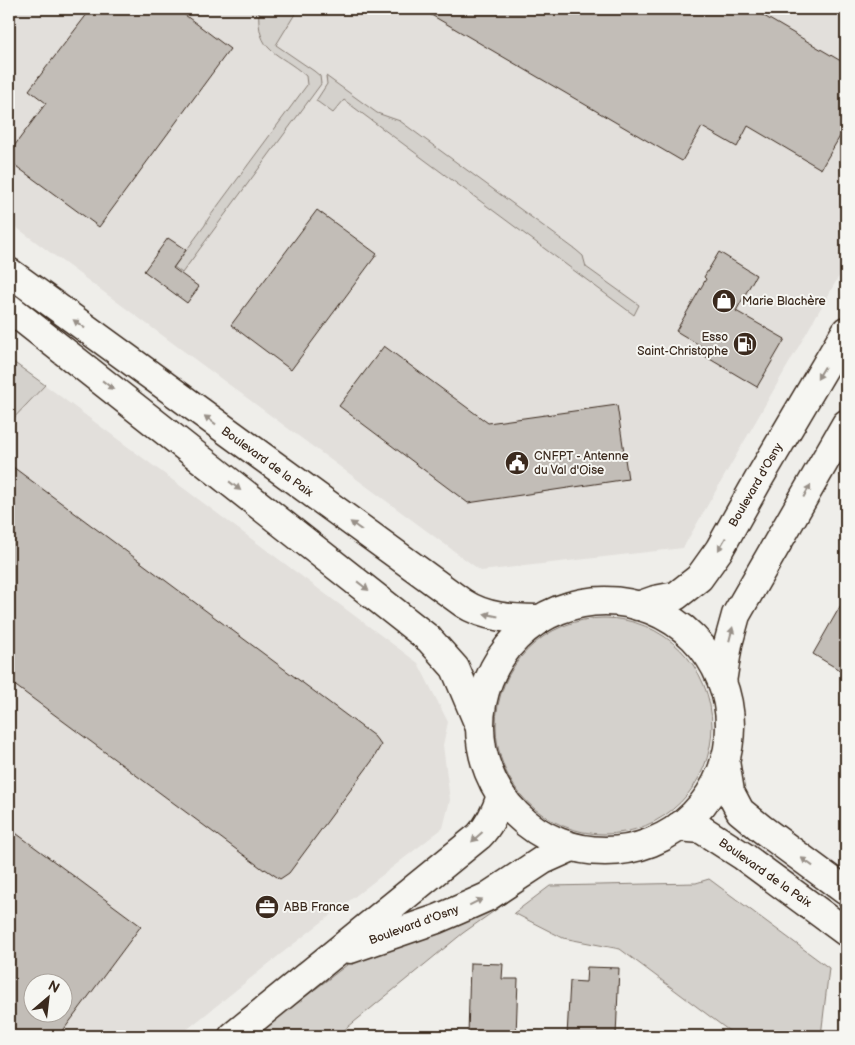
<svg xmlns="http://www.w3.org/2000/svg" width="855" height="1045" viewBox="0 0 855 1045" font-family="'Balsamiq Sans',sans-serif">
<style>
.built{fill:#e2dfdb;fill-rule:evenodd}
.green{fill:#d4d1cc;stroke:#887e75}
.building{fill:#c2bdb7;stroke:#3b2a1e;fill-rule:evenodd}
.lines{fill:none;stroke-linecap:round;stroke-linejoin:round}
.secondary-casing{stroke:#3b2a1e;stroke-width:31}
.secondary{stroke:#f6f6f2;stroke-width:28}
.oneway{fill:#989088}
.labels{text-anchor:middle;dominant-baseline:central;stroke-width:4;stroke-linejoin:round;paint-order:stroke}
.poi-label{font-size:12px;fill:#3b2a1e;stroke:#f6f6f2;text-anchor:start}
.street-label{font-size:12px;fill:#3b2a1e;stroke:#f6f6f2}
</style>
<rect width="100%" height="100%" fill="#efeeea"/>
<filter id="ink" filterUnits="userSpaceOnUse"><feTurbulence type="fractalNoise" baseFrequency=".02" numOctaves="2"/><feDisplacementMap in="SourceGraphic" scale="10" xChannelSelector="R" yChannelSelector="G"/><feConvolveMatrix kernelMatrix="1 2 1 2 8 2 1 2 1" color-interpolation-filters="sRGB"/></filter>
<g filter="url(#ink)">
<g class="built">
<polygon points="9,9 846,9 846,264 683,548 481,571 9,222"/>
<path d="M45 385 418 663 448 722 443 745 450 800 443 828 282 953 179 1036H9V423ZM32 982H62V1012H32Z"/>
</g>
<g class="green">
<path d="M259 9H298L276 45 314 71 320 76 321 84 182 273 174 267 205 225 208 219 307 85 306 76C278 51 256 54 259 9Z"/>
<polygon points="326,76 377,113 400,121 576,250 583,256 586,267 639,305 634,315 344,100 333,113 318,102 316,101 327,84"/>
<polygon points="9,359 45,385 9,423"/>
<circle cx="604" cy="726" r="108"/>
<polygon points="709,879 829,968 821,1036 736,1036 620,949 563,938 514,913 550,886 696,883"/>
<polygon points="503,898 507,902 463,933 337,1036 254,1036 356,958"/>
</g>
<g class="building">
<polygon points="91,9 177,9 230,49 99,227 9,161 9,153 46,103 29,90"/>
<polygon points="421,9 752,9 846,64 846,126 821,169 748,126 737,147 702,127 682,161"/>
<polygon points="317,210 377,254 291,370 231,325"/>
<polygon points="168,238 186,250 173,268 199,287 187,303 144,271"/>
<polygon points="719,252 756,275 736,311 785,339 757,387 703,355 706,349 676,331 706,279 704,277"/>
<polygon points="384,346 488,423 617,405 628,479 468,503 339,406"/>
<polygon points="9,464 374,736 381,745 372,761 289,873 280,879 265,869 264,870 9,681"/>
<polygon points="846,596 846,674 813,654"/>
<path d="M9 828 141 926 59 1036H9ZM32 982H62V1012H32Z"/>
<polygon points="470,963 503,964 502,979 518,979 516,1036 468,1036"/>
<polygon points="587,967 619,968 616,1036 567,1036 570,981 586,982"/>
</g>
<g class="lines">
<g class="secondary-casing">
<g id="secondary">
<path d="M9 272 463 603C486 618 512 619 539 619"/>
<polyline points="9,308 429,639 455,668 479,725"/>
<circle cx="605" cy="726" r="125"/>
<polyline points="638,606 655,600 676,596 699,578 719,550 760,477 846,331"/>
<polyline points="722,682 728,644 736,615 846,424"/>
<polyline points="725,761 730,792 740,811 762,829 846,891"/>
<polyline points="678,827 701,829 743,856 846,932"/>
<polyline points="350,949 437,919 458,910 487,897 543,860 572,847"/>
<path d="M233 1036 479 836C490 825 496 811 501 796"/>
</g>
</g>
<use href="#secondary" class="secondary"/>
</g>
<defs><path id="oneway-solid" d="M-6-.8H1V-3.2L6.5 0L1 3.2V.8H-6Z" transform="scale(1.25)"/></defs>
<g class="oneway">
<use href="#oneway-solid" transform="translate(79 324) rotate(-144)"/>
<use href="#oneway-solid" transform="translate(821 373) rotate(121)"/>
<use href="#oneway-solid" transform="translate(108 385) rotate(38)"/>
<use href="#oneway-solid" transform="translate(210 420) rotate(-144)"/>
<use href="#oneway-solid" transform="translate(235 486) rotate(38)"/>
<use href="#oneway-solid" transform="translate(807 491) rotate(-60)"/>
<use href="#oneway-solid" transform="translate(356 526) rotate(-144)"/>
<use href="#oneway-solid" transform="translate(722 544) rotate(120)"/>
<use href="#oneway-solid" transform="translate(363 586) rotate(38)"/>
<use href="#oneway-solid" transform="translate(491 615) rotate(-169)"/>
<use href="#oneway-solid" transform="translate(731 634) rotate(-76)"/>
<use href="#oneway-solid" transform="translate(477 837) rotate(138)"/>
<use href="#oneway-solid" transform="translate(807 862) rotate(-144)"/>
<use href="#oneway-solid" transform="translate(476 902) rotate(-26)"/>
</g>
</g>
<defs>
<g id="shop-disc" transform="scale(1.25)"><circle r="9.5" fill="#3b2a1e" stroke="#f6f6f2"/><path d="M-5-2.5h2.3a2.7 3.5 0 0 1 5.4 0H5L5.5 6h-11ZM-1.5-2.5h3a1.5 2.3 0 0 0-3 0Z" fill="#fff"/></g>
<g id="fuel-disc" transform="scale(1.25)"><circle r="9.5" fill="#3b2a1e" stroke="#f6f6f2"/><path d="M-5.5-6h7V0h2V4h1.3V-2.5L3-4.5l.8-.8L6-3V5H2.5V1h-1V6h-7ZM-4.2-4.7v3.2H.2V-4.7Z" fill="#fff"/></g>
<g id="civic-disc" transform="scale(1.25)"><circle r="9.5" fill="#3b2a1e" stroke="#f6f6f2"/><path d="M-.6-6.5H3V-4.5H.6V-3L4-1V1h2V6H-6V1h2V-1L-.6-3ZM-1.2 2.5V6h2.4V2.5Z" fill="#fff"/></g>
<g id="office-disc" transform="scale(1.25)"><circle r="9.5" fill="#3b2a1e" stroke="#f6f6f2"/><path d="M-6-3h4V-5.5h4V-3h4V5H-6ZM-1-4.5V-3h2v-1.5ZM-6 0V1H6V0Z" fill="#fff"/></g>
</defs>
<g fill-rule="evenodd">
<use href="#shop-disc" x="724" y="301"/>
<use href="#fuel-disc" x="745" y="344"/>
<use href="#civic-disc" x="517" y="463"/>
<use href="#office-disc" x="267" y="907"/>
</g>
<g class="labels">
<g class="poi-label">
<text x="742" y="301">Marie Blachère</text>
<text x="728" y="337" text-anchor="end">Esso<tspan x="728" dy="14">Saint-Christophe</tspan></text>
<text x="534" y="456">CNFPT - Antenne<tspan x="534" dy="14">du Val d'Oise</tspan></text>
<text x="284" y="907">ABB France</text>
</g>
<g class="street-label">
<text transform="translate(267 462) rotate(36)">Boulevard de la Paix</text>
<text transform="translate(756 485) rotate(-60)">Boulevard d'Osny</text>
<text transform="translate(765 873) rotate(35)">Boulevard de la Paix</text>
<text transform="translate(414 925) rotate(-20)">Boulevard d'Osny</text>
</g>
</g>
<rect width="855" height="1045" fill="none" stroke="#f6f6f2" stroke-width="30"/>
<rect x="15" y="15" width="825" height="1015" fill="none" stroke="#3b2a1e" stroke-width="2" filter="url(#ink)"/>
<g transform="translate(48 998) rotate(28)"><circle r="24" fill="#f6f6f2" stroke="#aba49d"/>
<path d="M0-4L9 19L0 12L-9 19Z" fill="#3b2a1e"/>
<text y="-8" font-size="14" font-weight="bold" text-anchor="middle" fill="#3b2a1e">N</text>
</g>
</svg>
